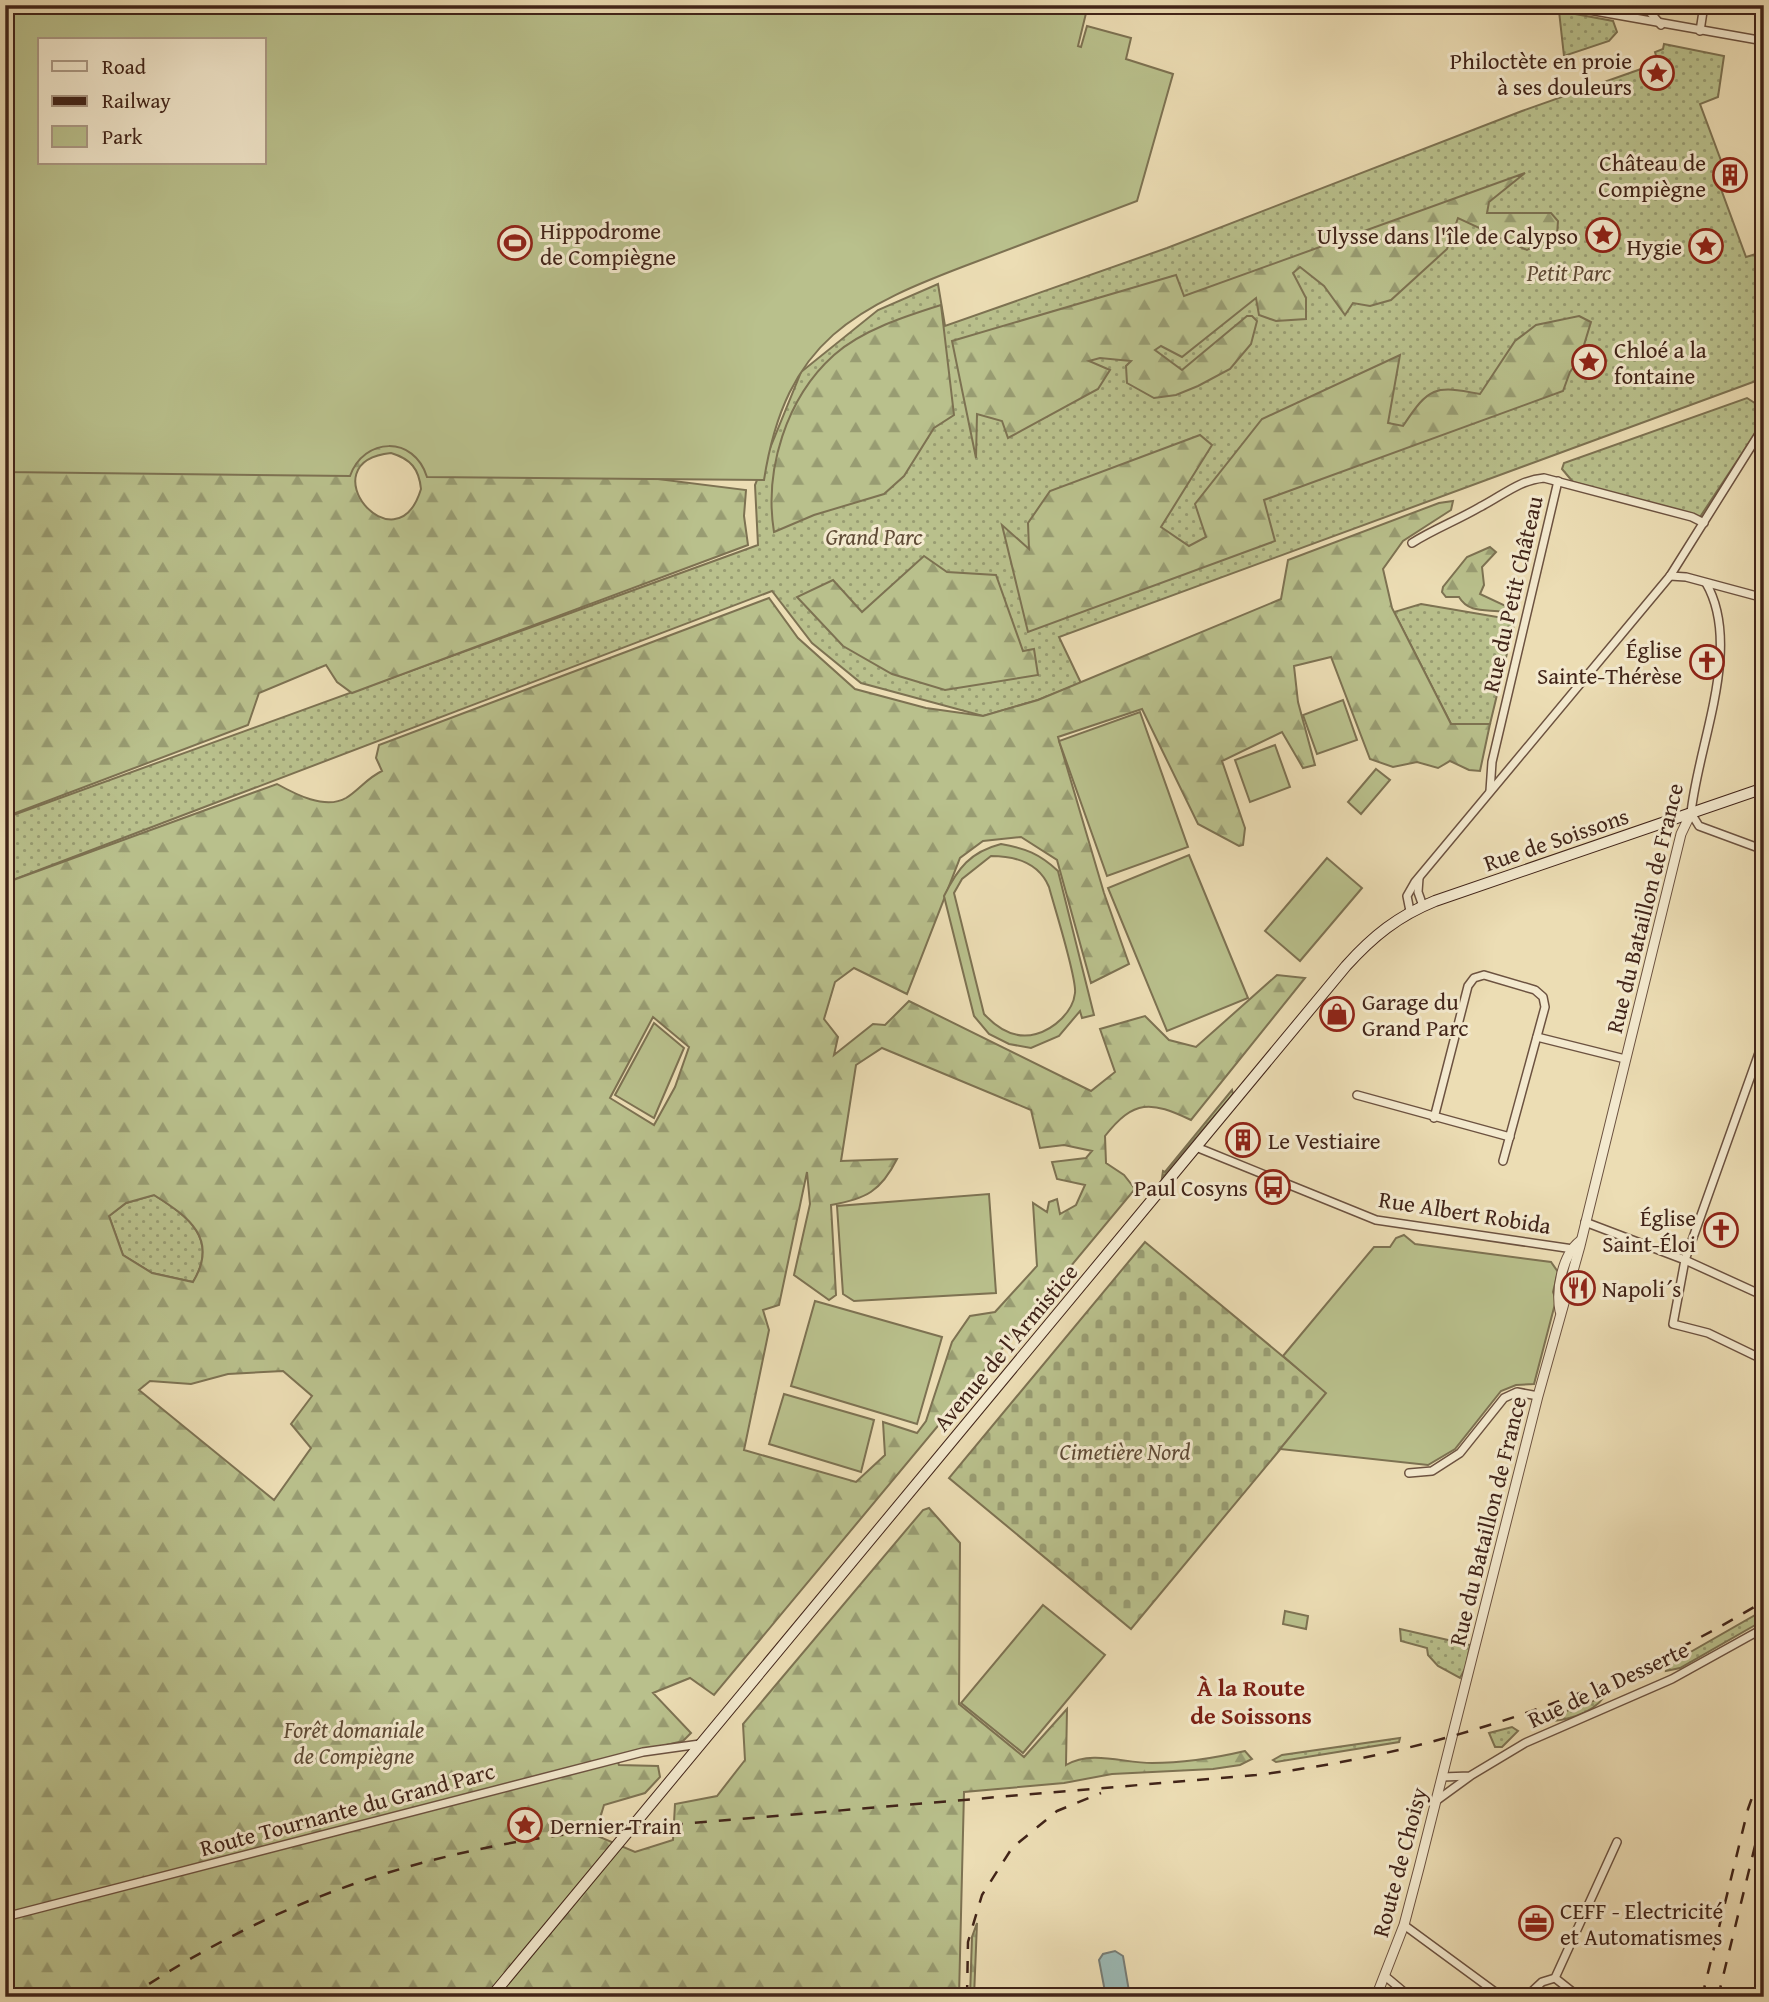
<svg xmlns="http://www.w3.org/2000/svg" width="1769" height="2002" viewBox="0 0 1769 2002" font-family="'Gentium Book Plus',serif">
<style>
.green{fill:url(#green-dots);stroke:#7d7252;stroke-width:2}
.forest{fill:url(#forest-firs);stroke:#7d7252;stroke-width:2;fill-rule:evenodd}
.cemetery{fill:url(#cemetery-stones);stroke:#7d7252;stroke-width:2}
.pitch{fill:#b9c08c;stroke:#7d7252;stroke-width:2;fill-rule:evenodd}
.water{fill:#9cbab6;stroke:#787e77;stroke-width:2}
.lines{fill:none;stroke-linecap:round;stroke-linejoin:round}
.minor-casing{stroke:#6c5240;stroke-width:10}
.tertiary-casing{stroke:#6c5240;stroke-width:11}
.secondary-casing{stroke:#412419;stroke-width:12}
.minor{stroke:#f3e9ce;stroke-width:7}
.tertiary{stroke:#f3e9ce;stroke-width:9}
.secondary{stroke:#f3e9ce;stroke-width:10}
.rail{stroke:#412419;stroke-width:2.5;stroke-dasharray:12 12;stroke-linecap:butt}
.labels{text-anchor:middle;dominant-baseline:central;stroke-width:6;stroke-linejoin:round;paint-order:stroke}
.poi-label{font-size:23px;fill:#412419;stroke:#f3e9ce;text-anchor:end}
.park-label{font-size:23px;font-style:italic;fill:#5f4b36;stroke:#f3e9ce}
.street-label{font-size:23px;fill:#412419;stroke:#f3e9ce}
.neighbourhood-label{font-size:24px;font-weight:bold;fill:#7a1f14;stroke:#f3e9ce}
</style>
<defs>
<pattern id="green-dots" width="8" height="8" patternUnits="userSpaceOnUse" patternTransform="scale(1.75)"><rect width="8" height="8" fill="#b9c08c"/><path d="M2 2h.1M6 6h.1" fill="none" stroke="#989c72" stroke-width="1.8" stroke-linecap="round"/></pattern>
<pattern id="forest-firs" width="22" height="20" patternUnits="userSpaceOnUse" patternTransform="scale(1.75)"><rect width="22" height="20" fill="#b9c08c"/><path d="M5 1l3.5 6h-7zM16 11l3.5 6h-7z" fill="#989c72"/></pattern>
<pattern id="cemetery-stones" width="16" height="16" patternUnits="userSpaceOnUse" patternTransform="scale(1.75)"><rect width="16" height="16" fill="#b9c08c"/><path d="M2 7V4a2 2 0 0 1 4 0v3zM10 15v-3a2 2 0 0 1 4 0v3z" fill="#989c72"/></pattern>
</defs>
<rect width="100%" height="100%" fill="#ecddb4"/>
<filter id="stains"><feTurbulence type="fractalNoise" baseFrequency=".00286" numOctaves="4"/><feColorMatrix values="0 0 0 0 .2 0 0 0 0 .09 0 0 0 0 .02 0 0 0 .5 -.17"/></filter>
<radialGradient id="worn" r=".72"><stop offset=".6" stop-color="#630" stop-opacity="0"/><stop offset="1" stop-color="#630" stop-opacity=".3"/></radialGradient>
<g class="green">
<polygon points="1559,11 1613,21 1617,32 1609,41 1564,56"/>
<polygon points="1664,44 1724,56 1718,97 1700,104 1723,166 1714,170 1746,257 1756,254 1764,268 1764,378 1059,637 1081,683 1038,700 983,716 861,683 812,643 772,591 5,883 5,818 758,545 755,485 801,372 878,310 938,284 945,326 1167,248 1522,111 1658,63 1655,52 1663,49"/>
<polygon points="1747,398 1764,409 1764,420 1700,517 1573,482 1562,469 1564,463"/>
<polygon points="1421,604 1515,620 1490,724 1451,724 1394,612"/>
<polygon points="1232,1090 1233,1094 1162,1178 1163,1171 1165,1172"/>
<path d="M154 1195C189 1217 219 1239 193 1282L152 1273 123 1255 109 1216 126 1203Z"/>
<polygon points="1764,1610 1764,1620 1680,1668 1666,1671 1667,1667 1680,1658"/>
<polygon points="1400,1629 1470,1645 1466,1667 1460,1678 1438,1666 1428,1655 1427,1648 1401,1641"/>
<path d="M1604 1697C1592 1714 1562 1723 1542 1720Z"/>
<polygon points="1512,1727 1518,1731 1502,1747 1495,1747 1489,1733"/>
<polygon points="1400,1738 1399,1742 1276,1762 1273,1760 1282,1755"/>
</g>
<g class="forest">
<polygon points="1525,173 1489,202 1487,213 1551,213 1558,221 1557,235 1527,250 1458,218 1447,249 1391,300 1370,306 1353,303 1345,315 1324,286 1300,267 1293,273 1306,298 1306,319 1276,321 1259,315 1256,298 1182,357 1161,346 1155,350 1182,370 1247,316 1252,316 1257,321 1251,344 1230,369 1198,386 1176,395 1154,398 1127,383 1126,366 1131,361 1100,358 1089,361 1110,370 1098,389 1008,438 1002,421 977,414 976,458 952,341 1176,275 1184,296"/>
<path d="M941 305 954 415 934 428 904 476 884 494 814 515 774 532C764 470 786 398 834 355 862 330 906 316 941 305Z"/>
<path d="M1579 316 1591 322 1580 358 1570 372 1563 391 1264 500 1275 541 1028 632 1002 525 1029 549 1028 523 1050 491 1200 435 1212 445 1161 527 1189 546 1206 537 1195 504 1262 419 1400 355 1388 423 1403 426C1429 387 1434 385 1480 394L1515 341 1536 325Z"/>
<path d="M5 408 415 413 473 456 746 490 744 516 748 545 352 693 337 682 326 665 259 693 248 725 5 817ZM391 453C411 459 419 469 421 489 396 571 306 462 391 453Z"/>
<path d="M1453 501 1451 510 1403 541 1383 569 1392 608 1451 724H1490L1480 771 1469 770 1450 761 1438 768 1417 762 1393 767 1370 759 1331 657 1294 666 1298 702 1315 765 1303 768 1282 732 1222 761 1245 828 1243 845 1239 846 1198 824 1142 709 1058 737 1104 893 1129 964 1091 983 1057 860 1021 837 983 841 960 858 907 994 854 968 835 982 824 1019 838 1037 834 1055 873 1024 885 1025 909 1001 1091 1091 1115 1072 1100 1029 1145 1016 1169 1040 1196 1047 1277 975 1305 978 1191 1120C1151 1101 1134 1099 1105 1136L1106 1163 1124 1175 1135 1189 714 1695 690 1678 653 1693 691 1733 683 1741 616 1757 619 1765 658 1766 660 1777 645 1793 604 1805 595 1835 635 1852 673 1840 675 1804 717 1796 745 1760 743 1724 923 1510 929 1508 960 1543 959 1704 1024 1757 1067 1709 1066 1765C1092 1750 1123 1763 1152 1763 1183 1763 1215 1758 1245 1751L1252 1759 1240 1765 1213 1769 1112 1774 1064 1783 964 1792 959 1997H5V883L277 784C295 794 325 810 346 798 359 790 367 778 382 771L376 758 379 745 769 598 798 638 855 689 926 708 983 716 1038 700 1281 599 1288 560 1439 503ZM653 1017 689 1047 675 1087 654 1125 610 1098ZM882 1048 1031 1110 1040 1148 1064 1145 1092 1151 1086 1158 1052 1162 1057 1179 1085 1185 1076 1205 1060 1214 1057 1199 1049 1202 1047 1212 1033 1203 1037 1266 995 1312 970 1316 952 1342 926 1421 917 1433 883 1422 885 1455 856 1482 744 1450 769 1330 763 1310 779 1305 807 1172 810 1204 794 1275 829 1300 836 1295 831 1205C866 1199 881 1191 897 1159L841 1161 856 1065ZM154 1195C189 1217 219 1239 193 1282L152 1273 123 1255 109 1216 126 1203ZM283 1371 312 1396 291 1424 311 1448 274 1500 139 1390 150 1381 191 1384 228 1374Z"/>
<path d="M1490 547 1496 552 1482 567 1484 585 1480 594 1508 607 1504 612C1487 609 1469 614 1459 597H1446L1442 592 1443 587 1467 557Z"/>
<polygon points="924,556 947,572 996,575 1023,651 1034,649 1038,675 945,690 892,674 843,646 797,597 833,580 862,612"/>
<polygon points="977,1923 974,1997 970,1997 972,1937"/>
</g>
<polygon class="cemetery" points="1145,1242 1327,1393 1131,1629 949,1478"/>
<g class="pitch">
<path d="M5 5H1088L1078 46 1081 47 1087 26 1131 38 1126 59 1173 74 1137 201C1084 221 1031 241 978 261 855 307 786 339 764 480L427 477C414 435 364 437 350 476L5 472ZM264 40V163H40V40Z"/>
<polygon points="1343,700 1357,740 1317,754 1303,715"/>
<polygon points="1140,712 1188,847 1107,876 1059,741"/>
<polygon points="1275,745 1290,787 1250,802 1235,760"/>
<polygon points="1376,769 1390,780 1361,814 1348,802"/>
<path d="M1001 844C1025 848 1040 854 1058 871L1094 1015 1082 1018 1080 1011 1059 1036 1031 1048 1009 1044 989 1034 974 1016 944 896C958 868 970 852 1001 844ZM991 856C1016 856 1039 863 1049 887 1054 906 1077 978 1075 993 1073 1012 1054 1029 1036 1034 1015 1040 998 1029 984 1014L954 893 962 879Z"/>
<polygon points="1189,855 1248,998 1167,1031 1108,888"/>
<polygon points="1327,858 1362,888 1300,961 1265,931"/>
<polygon points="654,1023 684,1048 654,1118 615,1095"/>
<polygon points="989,1194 996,1293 854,1301 843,1294 837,1206"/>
<polygon points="1404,1235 1415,1244 1551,1262 1558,1272 1553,1292 1556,1300 1534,1384 1516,1385 1501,1391 1455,1449 1428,1465 1280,1449 1326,1393 1283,1356 1374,1247 1390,1247 1396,1238"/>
<polygon points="815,1301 942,1337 917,1424 791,1386"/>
<polygon points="784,1394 874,1420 861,1472 769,1444"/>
<polygon points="1043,1605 1105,1655 1023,1753 961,1703"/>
<polygon points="1285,1611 1308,1616 1306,1629 1283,1624"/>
</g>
<polygon class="water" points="1115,1951 1123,1956 1130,1997 1106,1997 1099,1960 1103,1954"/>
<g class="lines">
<g class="minor-casing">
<g id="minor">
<polyline points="1561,5 1764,41"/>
<polyline points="1644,5 1661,25"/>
<polyline points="1700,31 1704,5"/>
<path d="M1412 543C1434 529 1458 520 1480 507 1502 496 1519 480 1544 478L1692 517 1704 523"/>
<polyline points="1670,576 1686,577 1764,598"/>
<path d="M1706 583C1743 647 1698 744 1691 813L1699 826 1764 850"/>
<polyline points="1490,791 1492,762 1558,481"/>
<polyline points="1419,878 1418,892 1423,906"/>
<polyline points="1410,911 1407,896 1415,882 1670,576 1764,426"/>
<polyline points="1537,1037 1625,1059"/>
<polyline points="1764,1039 1685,1260 1673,1324 1708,1333 1764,1360"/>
<polyline points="1357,1095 1510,1137"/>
<polyline points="1434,1118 1468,986 1474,978 1484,975 1535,990 1543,997 1545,1007 1503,1161"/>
<polyline points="1196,1147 1376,1220 1573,1249"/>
<polyline points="1585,1222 1685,1260 1764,1296"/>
<polyline points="1409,1473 1432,1471 1460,1453 1504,1398 1517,1392 1538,1396"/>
<polyline points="1442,1777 1470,1776 1525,1743 1672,1679 1764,1628"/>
<polyline points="1436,1801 1469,1777"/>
<polyline points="5,1917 643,1752 700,1744"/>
<polyline points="1404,1925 1502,1997"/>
<polyline points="1385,1976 1410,1997"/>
<polyline points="1555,1978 1579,1997"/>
<polyline points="1526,1997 1542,1982 1555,1978 1617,1842"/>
</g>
</g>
<g class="tertiary-casing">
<g id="tertiary">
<path d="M1560 1311C1556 1290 1562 1255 1580 1241"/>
<polyline points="1376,1997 1404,1925 1419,1868 1538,1396 1580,1246 1681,834 1691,813"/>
</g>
</g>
<g class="secondary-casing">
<path id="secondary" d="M491 1997 1346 966C1373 936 1398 916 1435 901L1764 788"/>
</g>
<use href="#minor" class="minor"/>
<use href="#tertiary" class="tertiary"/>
<use href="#secondary" class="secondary"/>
<g class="rail">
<path d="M129 1997C268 1904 410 1854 576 1833L1256 1775C1434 1754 1610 1695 1764 1601"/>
<polyline points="967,1997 968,1942 982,1895 1012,1848 1057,1811 1101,1793"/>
<polyline points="1702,1997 1748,1809 1764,1764"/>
<polyline points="1718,1997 1764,1809"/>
</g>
</g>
<defs>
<g id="sight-ring" transform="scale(1.75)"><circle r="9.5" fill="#f3e9ce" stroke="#8f2418" stroke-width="1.5"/><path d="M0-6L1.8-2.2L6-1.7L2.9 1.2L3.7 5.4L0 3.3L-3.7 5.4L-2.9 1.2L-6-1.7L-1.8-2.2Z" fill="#8f2418"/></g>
<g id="building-ring" transform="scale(1.75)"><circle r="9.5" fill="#f3e9ce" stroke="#8f2418" stroke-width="1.5"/><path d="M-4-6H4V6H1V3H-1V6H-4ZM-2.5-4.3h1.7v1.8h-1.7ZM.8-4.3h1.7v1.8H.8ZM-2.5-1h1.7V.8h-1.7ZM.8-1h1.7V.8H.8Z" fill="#8f2418"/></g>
<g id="stadium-ring" transform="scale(1.75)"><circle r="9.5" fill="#f3e9ce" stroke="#8f2418" stroke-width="1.5"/><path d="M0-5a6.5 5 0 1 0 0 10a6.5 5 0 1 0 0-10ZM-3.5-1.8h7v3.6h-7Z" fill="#8f2418"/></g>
<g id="church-ring" transform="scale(1.75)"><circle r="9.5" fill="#f3e9ce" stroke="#8f2418" stroke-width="1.5"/><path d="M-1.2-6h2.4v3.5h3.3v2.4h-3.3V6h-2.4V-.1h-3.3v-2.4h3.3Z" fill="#8f2418"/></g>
<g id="shop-ring" transform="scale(1.75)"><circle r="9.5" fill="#f3e9ce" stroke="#8f2418" stroke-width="1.5"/><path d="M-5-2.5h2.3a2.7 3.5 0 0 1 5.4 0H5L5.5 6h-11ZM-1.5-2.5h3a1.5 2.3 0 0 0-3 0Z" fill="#8f2418"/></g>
<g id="bus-ring" transform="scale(1.75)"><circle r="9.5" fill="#f3e9ce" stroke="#8f2418" stroke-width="1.5"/><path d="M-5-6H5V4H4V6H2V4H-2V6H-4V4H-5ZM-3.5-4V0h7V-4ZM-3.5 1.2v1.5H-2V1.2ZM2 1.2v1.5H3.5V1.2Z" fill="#8f2418"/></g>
<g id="restaurant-ring" transform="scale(1.75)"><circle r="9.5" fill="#f3e9ce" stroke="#8f2418" stroke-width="1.5"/><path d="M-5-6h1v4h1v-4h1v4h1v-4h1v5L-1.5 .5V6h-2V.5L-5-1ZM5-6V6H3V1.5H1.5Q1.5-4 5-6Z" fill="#8f2418"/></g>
<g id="office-ring" transform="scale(1.75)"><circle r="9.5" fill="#f3e9ce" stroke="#8f2418" stroke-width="1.5"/><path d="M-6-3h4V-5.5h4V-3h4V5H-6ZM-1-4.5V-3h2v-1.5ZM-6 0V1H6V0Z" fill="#8f2418"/></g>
</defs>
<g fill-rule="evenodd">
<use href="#sight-ring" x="1657" y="73"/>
<use href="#building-ring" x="1730" y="175"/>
<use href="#sight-ring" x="1603" y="235"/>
<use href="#stadium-ring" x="515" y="243"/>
<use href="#sight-ring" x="1706" y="246"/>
<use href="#sight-ring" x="1589" y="362"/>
<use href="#church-ring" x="1707" y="662"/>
<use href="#shop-ring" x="1337" y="1014"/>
<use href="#building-ring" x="1243" y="1140"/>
<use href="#bus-ring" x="1273" y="1187"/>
<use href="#church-ring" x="1721" y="1230"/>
<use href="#restaurant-ring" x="1578" y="1288"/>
<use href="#sight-ring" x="525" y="1825"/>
<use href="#office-ring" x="1536" y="1923"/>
</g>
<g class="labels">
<g class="poi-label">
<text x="1632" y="60">Philoctète en proie<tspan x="1632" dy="26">à ses douleurs</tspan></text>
<text x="1706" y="162">Château de<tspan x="1706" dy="26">Compiègne</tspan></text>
<text x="540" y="230" text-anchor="start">Hippodrome<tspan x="540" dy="26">de Compiègne</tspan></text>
<text x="1578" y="235">Ulysse dans l'île de Calypso</text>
<text x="1682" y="246">Hygie</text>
<text x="1614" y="349" text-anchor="start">Chloé a la<tspan x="1614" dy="26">fontaine</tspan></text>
<text x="1682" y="649">Église<tspan x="1682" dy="26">Sainte-Thérèse</tspan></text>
<text x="1362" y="1001" text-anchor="start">Garage du<tspan x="1362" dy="26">Grand Parc</tspan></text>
<text x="1268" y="1140" text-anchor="start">Le Vestiaire</text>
<text x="1248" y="1187">Paul Cosyns</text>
<text x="1696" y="1217">Église<tspan x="1696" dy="26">Saint-Éloi</tspan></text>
<text x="1602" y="1288" text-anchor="start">Napoli´s</text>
<text x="550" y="1825" text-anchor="start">Dernier Train</text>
<text x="1560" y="1910" text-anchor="start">CEFF - Electricité<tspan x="1560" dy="26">et Automatismes</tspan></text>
</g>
<g class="park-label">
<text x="1569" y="272">Petit Parc</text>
<text x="874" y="536">Grand Parc</text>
<text x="1125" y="1451">Cimetière Nord</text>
<text x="354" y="1729">Forêt domaniale<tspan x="354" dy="26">de Compiègne</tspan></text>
</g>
<g class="street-label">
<text transform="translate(1512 594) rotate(-77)">Rue du Petit Château</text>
<text transform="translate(1556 839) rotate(-19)">Rue de Soissons</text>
<text transform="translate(1644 908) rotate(-76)">Rue du Bataillon de France</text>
<text transform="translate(1465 1212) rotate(9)">Rue Albert Robida</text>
<text transform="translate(1005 1347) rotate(-50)">Avenue de l'Armistice</text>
<text transform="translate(1487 1521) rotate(-76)">Rue du Bataillon de France</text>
<text transform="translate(1608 1684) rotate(-25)">Rue de la Desserte</text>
<text transform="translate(347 1809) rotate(-15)">Route Tournante du Grand Parc</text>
<text transform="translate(1399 1862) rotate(-75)">Route de Choisy</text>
</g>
<g class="neighbourhood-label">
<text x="1251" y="1687">À la Route<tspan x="1251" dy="28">de Soissons</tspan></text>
</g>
</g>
<rect width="1769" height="2002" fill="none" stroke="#ecddb4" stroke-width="28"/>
<rect x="7" y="7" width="1755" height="1988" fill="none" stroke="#412419" stroke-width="3.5"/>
<rect x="14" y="14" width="1741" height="1974" fill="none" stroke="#412419" stroke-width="2"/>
<rect x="38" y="38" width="228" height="126" fill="#f3e9ce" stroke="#ac9a86" stroke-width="2"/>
<rect x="52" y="61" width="35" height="10" fill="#f3e9ce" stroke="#ac9a86" stroke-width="2"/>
<text x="102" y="74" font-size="21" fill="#412419">Road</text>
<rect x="52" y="96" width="35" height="10" fill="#412419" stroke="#ac9a86" stroke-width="2"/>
<text x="102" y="108" font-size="21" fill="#412419">Railway</text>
<rect x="52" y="126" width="35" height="21" fill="#b9c08c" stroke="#ac9a86" stroke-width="2"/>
<text x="102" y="144" font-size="21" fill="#412419">Park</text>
<rect width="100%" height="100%" filter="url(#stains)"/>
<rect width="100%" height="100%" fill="url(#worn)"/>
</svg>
